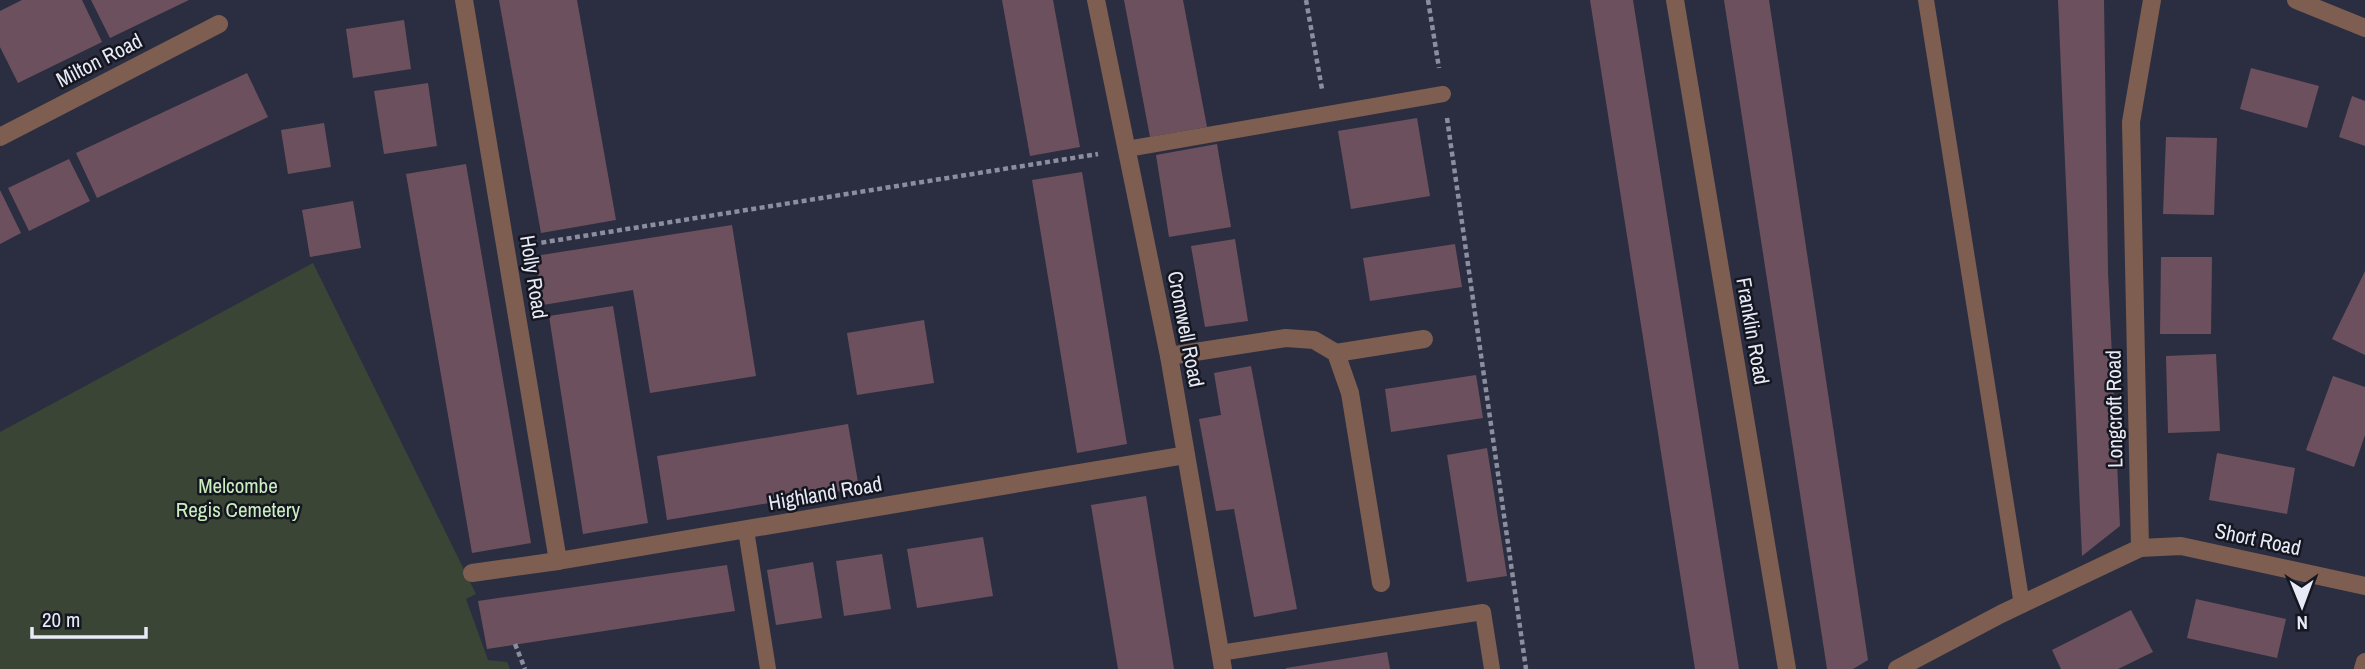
<svg xmlns="http://www.w3.org/2000/svg" width="2365" height="669" viewBox="0 0 2365 669" font-family="'Archivo Narrow',sans-serif">
<style>
.green{fill:#3a4536}
.building{fill:#6d505d}
.lines{fill:none;stroke-linecap:round;stroke-linejoin:round}
.path{stroke:#8b8e9e;stroke-width:4.5;stroke-dasharray:5 3.5;stroke-linecap:butt}
.lane{stroke:#7d5e51;stroke-width:16}
.street{stroke:#7d5e51;stroke-width:18}
.labels{text-anchor:middle;dominant-baseline:central;stroke-width:5;stroke-linejoin:round;paint-order:stroke}
.street-label{font-size:21px;fill:#e8eaf7;stroke:#151720}
.park-label{font-size:21px;fill:#cbeebf;stroke:#151720}
</style>
<rect width="100%" height="100%" fill="#2b2e41"/>
<polygon class="green" points="313,263 476,594 466,599 488,660 507,662 510,669 0,669 0,432"/>
<g class="building">
<polygon points="22,0 82,0 102,42 18,83 0,47 0,11"/>
<polygon points="91,0 189,0 110,38"/>
<polygon points="499,0 577,0 616,220 541,233"/>
<polygon points="1002,0 1053,0 1080,147 1030,156"/>
<polygon points="1124,0 1183,0 1207,127 1150,137"/>
<polygon points="1590,0 1633,0 1739,669 1695,669"/>
<polygon points="1724,0 1769,0 1868,660 1853,669 1827,669"/>
<polygon points="2058,0 2104,0 2108,272 2120,526 2082,556"/>
<polygon points="404,20 411,69 353,78 346,29"/>
<polygon points="2251,68 2319,86 2307,128 2240,109"/>
<polygon points="247,73 268,117 97,198 76,153"/>
<polygon points="428,83 437,146 384,154 374,91"/>
<polygon points="2352,96 2365,101 2365,146 2339,137"/>
<polygon points="1417,118 1430,196 1351,209 1338,131"/>
<polygon points="324,123 331,167 288,174 281,130"/>
<polygon points="2166,137 2217,138 2214,215 2163,214"/>
<polygon points="1217,144 1231,227 1169,237 1156,155"/>
<polygon points="69,159 90,201 29,231 8,188"/>
<polygon points="466,164 531,543 472,553 406,174"/>
<polygon points="1082,172 1127,444 1077,453 1032,180"/>
<polygon points="0,190 21,233 0,244"/>
<polygon points="353,201 361,248 310,257 302,210"/>
<polygon points="732,225 756,376 650,393 633,290 543,305 535,256"/>
<polygon points="1235,239 1248,321 1205,327 1191,246"/>
<polygon points="1455,244 1462,287 1370,301 1363,258"/>
<polygon points="2161,257 2212,257 2211,334 2160,334"/>
<polygon points="2365,271 2365,355 2332,339"/>
<polygon points="613,306 648,523 583,534 549,316"/>
<polygon points="924,320 934,383 857,395 847,333"/>
<polygon points="2216,354 2220,431 2168,433 2166,356"/>
<polygon points="1251,366 1297,609 1254,617 1234,509 1216,511 1199,419 1221,415 1214,373"/>
<polygon points="1476,375 1483,418 1391,432 1385,389"/>
<polygon points="2333,376 2365,387 2365,435 2354,467 2306,450"/>
<polygon points="848,424 859,488 667,520 657,456"/>
<polygon points="1487,448 1507,576 1467,582 1447,455"/>
<polygon points="2217,453 2295,468 2287,514 2209,500"/>
<polygon points="1146,496 1174,669 1118,669 1091,505"/>
<polygon points="983,537 993,596 917,608 907,549"/>
<polygon points="882,554 891,609 844,616 836,561"/>
<polygon points="813,562 822,618 776,625 767,570"/>
<polygon points="727,565 735,611 487,649 478,601"/>
<polygon points="2196,599 2286,619 2277,658 2187,638"/>
<polygon points="2131,610 2153,652 2118,669 2061,669 2052,650"/>
<polygon points="1387,652 1390,669 1286,669 1286,668"/>
</g>
<g class="lines">
<g class="path">
<polyline points="1306,0 1322,89"/>
<polyline points="1428,0 1439,68"/>
<polyline points="1447,118 1526,669"/>
<polyline points="533,244 1098,154"/>
<polyline points="515,644 525,669"/>
</g>
<g class="lane">
<polyline points="1926,0 2022,605"/>
<polyline points="1127,149 1443,94"/>
<polyline points="746,530 768,669"/>
<polyline points="1220,653 1483,612 1492,669"/>
</g>
<g class="street">
<polyline points="464,0 558,561"/>
<polyline points="1096,0 1169,356 1223,669"/>
<polyline points="1675,0 1787,669"/>
<polyline points="2296,0 2365,28"/>
<polyline points="0,137 219,24"/>
<polyline points="1336,353 1424,339"/>
<polyline points="1169,356 1286,338 1314,340 1336,353 1350,393 1381,583"/>
<polyline points="2140,548 2181,546 2365,586"/>
<polyline points="472,573 558,561 1186,455"/>
<polyline points="1897,669 2001,614 2140,548 2131,122 2152,0"/>
<polyline points="2363,669 2365,662"/>
</g>
</g>
<g class="labels">
<g class="street-label">
<text transform="translate(99 60) rotate(-27)">Milton Road</text>
<text transform="translate(534 277) rotate(81)">Holly Road</text>
<text transform="translate(1186 329) rotate(79)">Cromwell Road</text>
<text transform="translate(1753 331) rotate(80)">Franklin Road</text>
<text transform="translate(2114 409) rotate(-91)">Longcroft Road</text>
<text transform="translate(825 493) rotate(-10)">Highland Road</text>
<text transform="translate(2258 539) rotate(12)">Short Road</text>
</g>
<g class="park-label">
<text x="238" y="485">Melcombe<tspan x="238" dy="24">Regis Cemetery</tspan></text>
</g>
</g>
<g transform="translate(2302 606) rotate(179)" stroke="#151720" stroke-width="5" paint-order="stroke">
<path d="M0-5L12 26L0 18L-12 26Z" fill="#e8eaf7"/>
<text y="-10" font-size="19" font-weight="bold" text-anchor="middle" fill="#e8eaf7">N</text>
</g>
<path d="M32 627v10h114v-10" fill="none" stroke="#e8eaf7" stroke-width="3.5"/>
<text x="42" y="627" font-size="21" fill="#e8eaf7" stroke="#151720" stroke-width="5" paint-order="stroke">20 m</text>
</svg>
